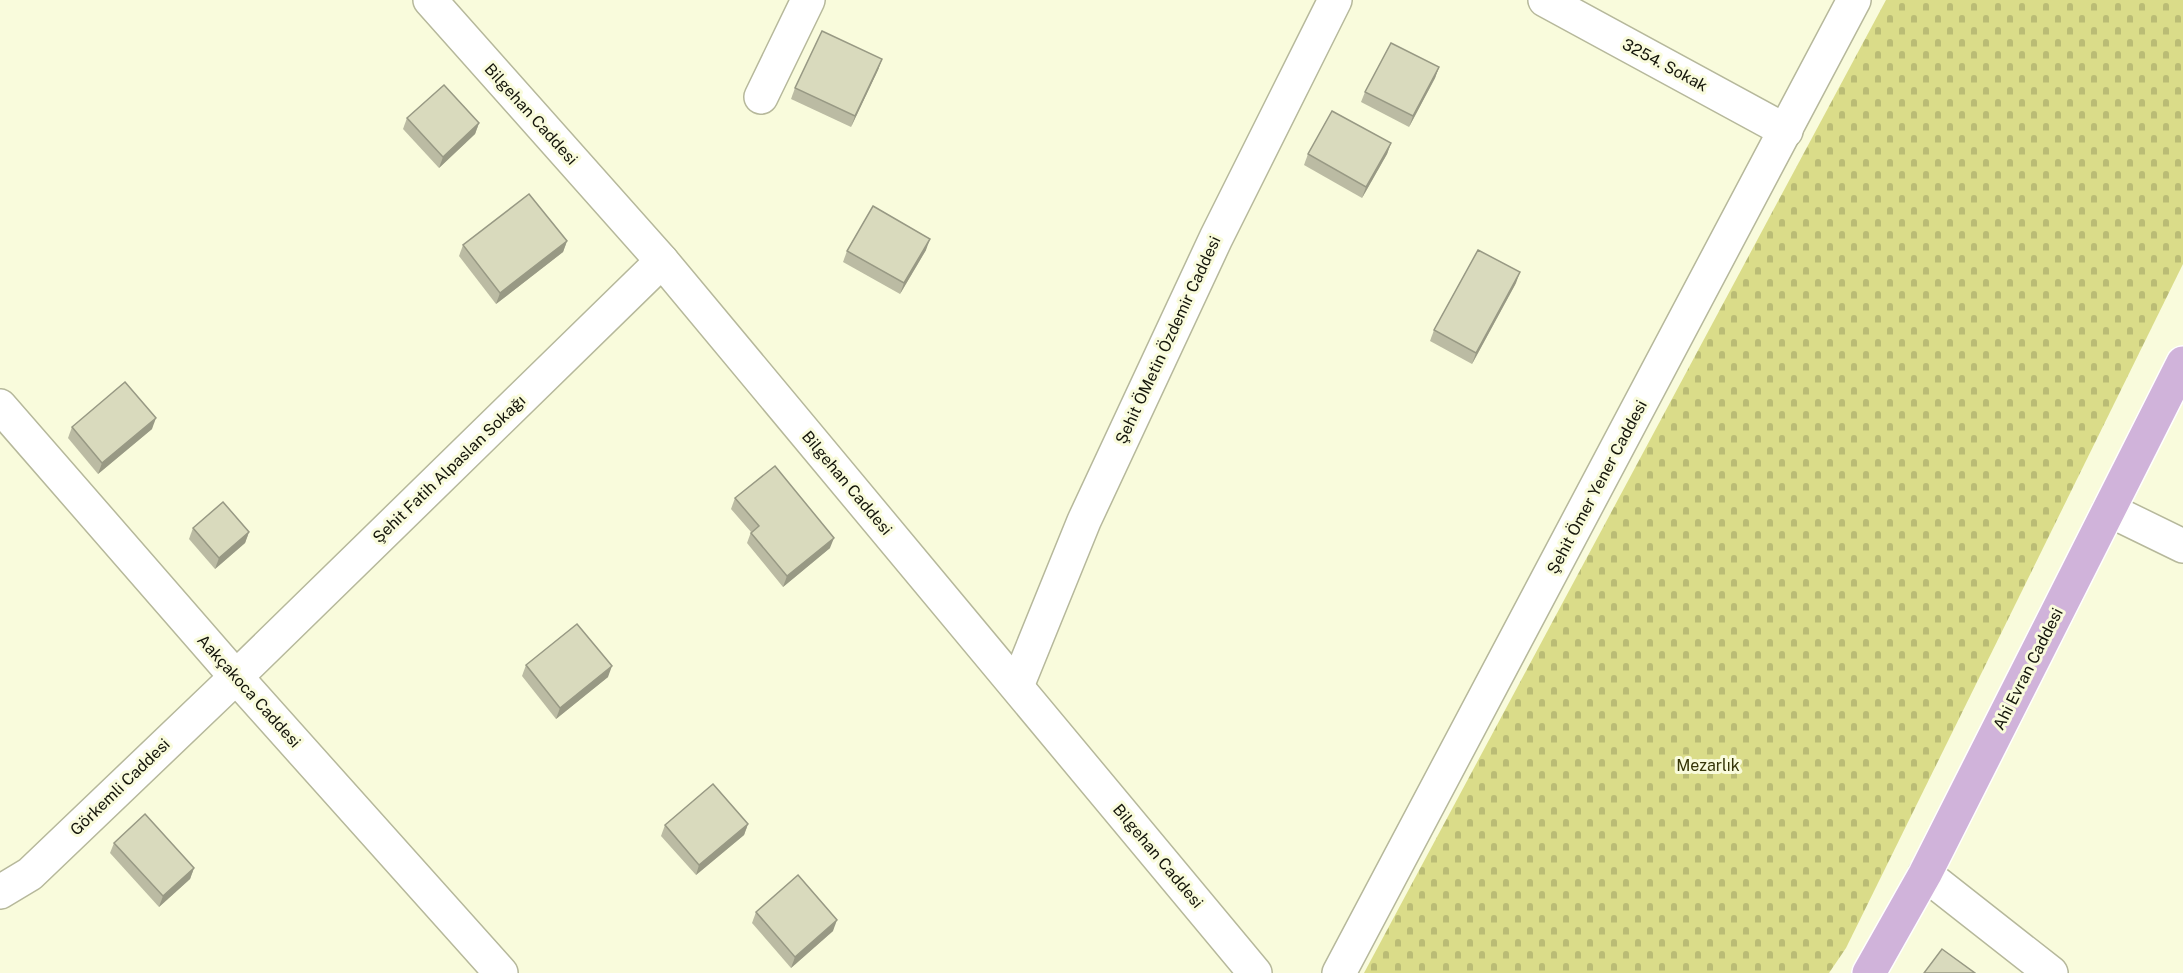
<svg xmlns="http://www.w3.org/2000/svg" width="2183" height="973" viewBox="0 0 2183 973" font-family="'Public Sans',sans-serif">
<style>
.cemetery{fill:url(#cemetery-stones)}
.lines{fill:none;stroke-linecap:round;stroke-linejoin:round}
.minor-casing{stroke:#b6b89b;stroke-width:36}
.major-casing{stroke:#fff;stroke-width:36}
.minor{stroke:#fff;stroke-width:33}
.major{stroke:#d0b3da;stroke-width:33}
.wall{fill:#bbbba3}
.shaded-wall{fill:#989984}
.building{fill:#d9dabd;stroke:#989984;stroke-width:1.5}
.labels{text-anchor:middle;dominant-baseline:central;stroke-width:6;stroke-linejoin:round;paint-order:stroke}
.street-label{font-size:16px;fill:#14150a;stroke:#f9fbdc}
.park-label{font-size:16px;fill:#343406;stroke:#f9fbdc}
</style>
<defs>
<pattern id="cemetery-stones" width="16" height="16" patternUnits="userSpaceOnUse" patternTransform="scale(1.5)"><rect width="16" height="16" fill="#dadc89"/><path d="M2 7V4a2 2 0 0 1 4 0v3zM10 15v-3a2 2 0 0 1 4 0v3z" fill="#babc75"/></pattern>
</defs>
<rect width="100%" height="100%" fill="#f9fbdc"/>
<polygon class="cemetery" points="1886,0 2183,0 2183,264 1846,948 1829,973 1364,973"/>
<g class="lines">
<g class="minor-casing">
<g id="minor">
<polyline points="430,0 662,261 1255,973"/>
<polyline points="1545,0 1786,131"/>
<polyline points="761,97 808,0"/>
<polyline points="0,406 236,677 501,973"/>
<polyline points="2109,510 2183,546"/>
<polyline points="1017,686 1084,521 1216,238 1335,0"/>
<polyline points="1925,874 2051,973"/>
<polyline points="0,892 30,874 236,677 662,261"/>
<polyline points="1339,973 1854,0"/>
</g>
</g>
<g class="major-casing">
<polyline id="major" points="1869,973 1925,874 2183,363"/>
</g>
<use href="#minor" class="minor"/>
<use href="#major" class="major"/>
</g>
<g class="wall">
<polygon points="882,59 878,70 851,127 791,99 795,88"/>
<polygon points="1439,67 1435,78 1409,127 1361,102 1365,92"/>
<polygon points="407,118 479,123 475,134 439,168 403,129"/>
<polygon points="1391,143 1387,154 1362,198 1304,165 1308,154"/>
<polygon points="567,241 563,252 496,304 459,256 463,245"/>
<polygon points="926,250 900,294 843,262 847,251"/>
<polygon points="1516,283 1472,364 1430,341 1434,330"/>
<polygon points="72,427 152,429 98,474 68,438"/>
<polygon points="735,498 830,548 783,587 747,543 751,532 731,509"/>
<polygon points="193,528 249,532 245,543 215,569 189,539"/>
<polygon points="526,665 608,677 556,719 522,676"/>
<polygon points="748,824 744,835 696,875 661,836 665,825"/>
<polygon points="114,843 194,868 190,879 159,907 110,853"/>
<polygon points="756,912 833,931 791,968 752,923"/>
</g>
<g class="shaded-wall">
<polygon points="882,59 878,70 851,127 855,116"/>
<polygon points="1439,67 1435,78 1409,127 1413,116"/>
<polygon points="479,123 475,134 439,168 443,157"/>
<polygon points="1391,143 1387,154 1362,198 1366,187"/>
<polygon points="930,239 926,250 900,294 904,283"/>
<polygon points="567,241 563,252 496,304 500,293"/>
<polygon points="1520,272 1516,283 1472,364 1476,353"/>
<polygon points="156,418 152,429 98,474 102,463"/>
<polygon points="249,532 245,543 215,569 219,558"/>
<polygon points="834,538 830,548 783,587 787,576"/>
<polygon points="612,666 608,677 556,719 560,708"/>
<polygon points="748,824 744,835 696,875 699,865"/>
<polygon points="194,868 190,879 159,907 163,896"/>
<polygon points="837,920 833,931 791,968 795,957"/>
</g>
<g class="building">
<polygon points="822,31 882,59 855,116 795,88"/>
<polygon points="1391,43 1439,67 1413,116 1365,92"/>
<polygon points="444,85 479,123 443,157 407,118"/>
<polygon points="1332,111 1391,143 1366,187 1308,154"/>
<polygon points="529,194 567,241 500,293 463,245"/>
<polygon points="873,206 930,239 904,283 847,251"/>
<polygon points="1478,250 1520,272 1476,353 1434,330"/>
<polygon points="125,382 156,418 102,463 72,427"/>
<polygon points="775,466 834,538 787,576 751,533 759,526 735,498"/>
<polygon points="223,502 249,532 219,558 193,528"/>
<polygon points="577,624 612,666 560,708 526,665"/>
<polygon points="713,784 748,824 699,865 665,825"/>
<polygon points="145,814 194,868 163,896 114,843"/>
<polygon points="798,875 837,920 795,957 756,912"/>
<polygon points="1942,949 1975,973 1924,973"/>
</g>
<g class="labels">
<g class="street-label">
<text transform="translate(1665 65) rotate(28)">3254. Sokak</text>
<text transform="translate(531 114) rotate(48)">Bilgehan Caddesi</text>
<text transform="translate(1168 340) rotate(-65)">Şehit ÖMetin Özdemir Caddesi</text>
<text transform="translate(449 469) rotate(-44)">Şehit Fatih Alpaslan Sokağı</text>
<text transform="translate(847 483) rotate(50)">Bilgehan Caddesi</text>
<text transform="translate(1597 487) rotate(-62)">Şehit Ömer Yener Caddesi</text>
<text transform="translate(2028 669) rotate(-63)">Ahi Evran Caddesi</text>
<text transform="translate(249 691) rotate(48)">Aakçakoca Caddesi</text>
<text transform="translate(120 787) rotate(-44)">Görkemli Caddesi</text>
<text transform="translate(1158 856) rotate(50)">Bilgehan Caddesi</text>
</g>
<g class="park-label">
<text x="1708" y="765">Mezarlık</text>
</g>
</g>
</svg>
